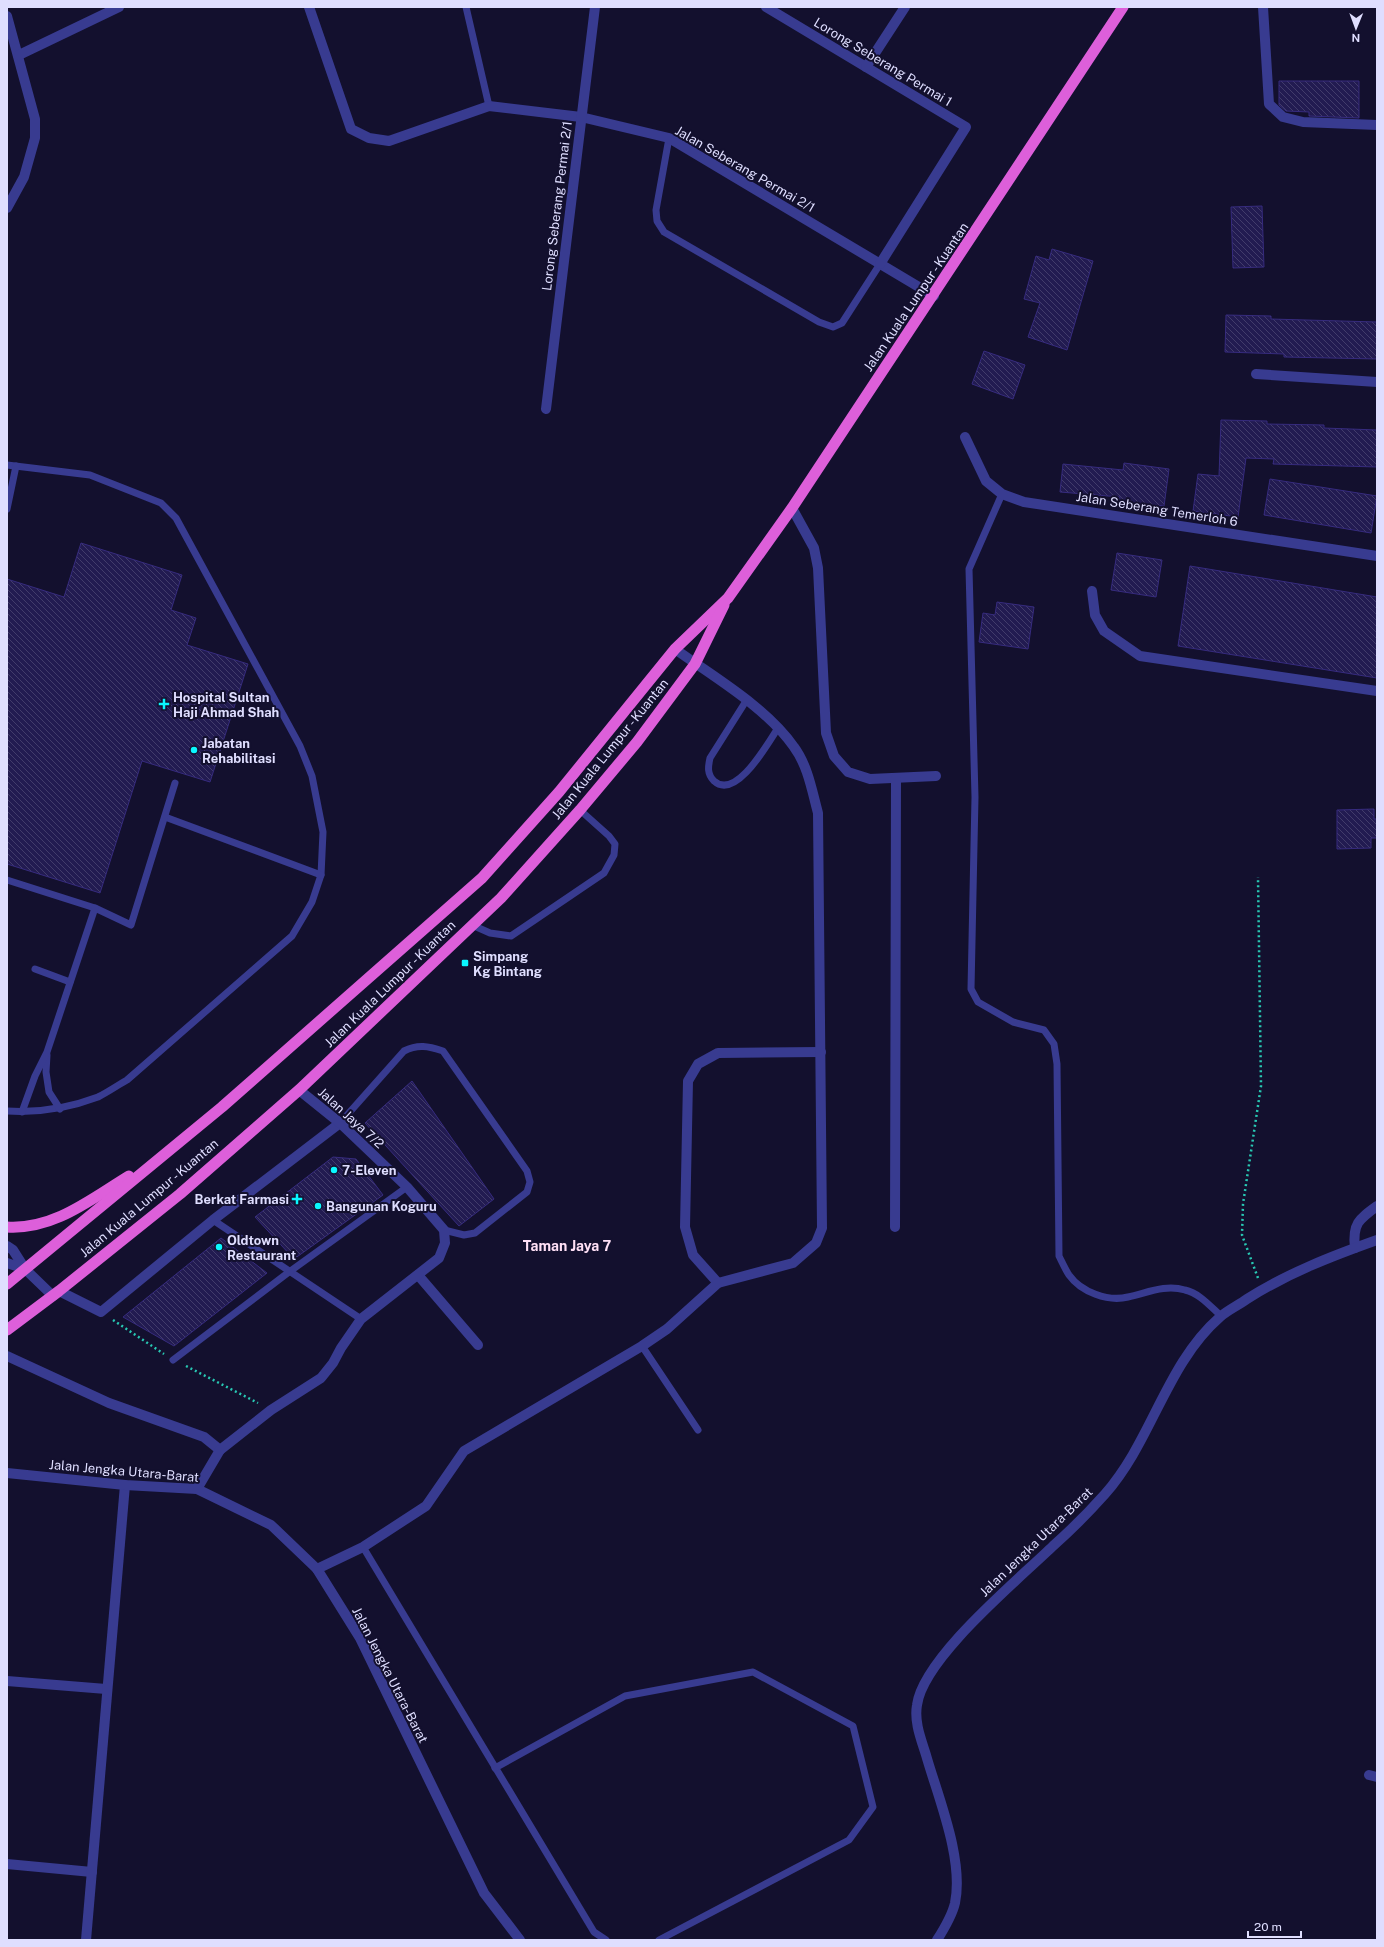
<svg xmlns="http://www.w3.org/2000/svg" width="1384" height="1947" viewBox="0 0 1384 1947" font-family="'Public Sans',sans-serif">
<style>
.building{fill:url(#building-back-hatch);stroke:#362b7e}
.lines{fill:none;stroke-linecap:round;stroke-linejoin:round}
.path{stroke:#28c8b3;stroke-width:2.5;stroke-dasharray:2 3;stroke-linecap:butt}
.service{stroke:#383b90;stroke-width:7}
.minor{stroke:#383b90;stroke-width:10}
.tertiary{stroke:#383b90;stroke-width:10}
.trunk{stroke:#dd5fda;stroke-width:11}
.poi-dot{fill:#0af7ff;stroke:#13102e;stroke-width:1.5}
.labels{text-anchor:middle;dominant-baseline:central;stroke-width:4;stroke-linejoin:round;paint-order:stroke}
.street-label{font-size:13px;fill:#dfdeff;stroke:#13102e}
.poi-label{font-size:13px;font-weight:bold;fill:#dfdeff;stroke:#13102e;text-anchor:start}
.neighbourhood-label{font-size:14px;font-weight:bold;fill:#ffe0f6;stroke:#13102e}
</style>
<defs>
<pattern id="building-back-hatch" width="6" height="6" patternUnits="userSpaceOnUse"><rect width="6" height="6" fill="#221b51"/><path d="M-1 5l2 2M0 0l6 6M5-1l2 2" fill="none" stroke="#423c6b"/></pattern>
</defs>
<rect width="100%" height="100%" fill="#13102e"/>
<g class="building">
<polygon points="1279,81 1359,81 1359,118 1309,116 1309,112 1286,111 1279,105"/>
<polygon points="1262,206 1264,267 1233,268 1231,207"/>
<polygon points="1052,249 1093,261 1067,350 1028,337 1040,303 1024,299 1036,256 1049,260"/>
<polygon points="1226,315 1271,316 1271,319 1377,322 1377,359 1284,357 1284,354 1225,352"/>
<polygon points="984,351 1025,365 1013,399 972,384"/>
<polygon points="1221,420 1267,421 1267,424 1324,425 1324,428 1377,430 1377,467 1273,464 1274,459 1246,458 1238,517 1193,511 1198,474 1219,476"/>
<polygon points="1124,463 1169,469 1164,506 1119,501 1120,497 1060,492 1063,464 1123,470"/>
<polygon points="1270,479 1377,496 1371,533 1264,515"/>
<polygon points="81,543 182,575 171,610 196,618 187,645 248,664 210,782 142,761 100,893 7,864 7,579 64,597"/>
<polygon points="1117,553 1162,560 1156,597 1111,590"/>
<polygon points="1190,566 1377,597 1377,678 1178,646"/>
<polygon points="997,602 1034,607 1028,649 979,642 983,613 995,615"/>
<polygon points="1374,809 1374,819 1377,819 1377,838 1371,838 1371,848 1337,849 1337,810"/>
<polygon points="412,1081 494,1199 459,1226 365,1123"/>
<polygon points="333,1157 356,1159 383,1195 294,1259 255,1217"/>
<polygon points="221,1238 267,1273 174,1346 123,1317"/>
</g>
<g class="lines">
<g class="path">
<polyline points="1258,1278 1242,1235 1243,1204 1261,1086 1258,877"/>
<polyline points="113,1320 164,1354"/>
<polyline points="186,1366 258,1403"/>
</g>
<g class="service">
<polyline points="466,7 489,106"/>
<polyline points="669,138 656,210 657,221 664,232 819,322 833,327 842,323 880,264"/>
<path d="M7 465 90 475 161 503 176 518 300 746 312 776 323 832 321 875 312 902 292 936 127 1080C118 1085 108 1092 98 1097 69 1108 38 1113 7 1111"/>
<path d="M1002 494 969 569 975 797 971 989 978 1002 1013 1022 1044 1030 1054 1044 1057 1064 1059 1256C1062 1262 1065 1269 1069 1275 1081 1292 1108 1302 1128 1297 1147 1293 1165 1284 1185 1290 1199 1293 1210 1306 1221 1316"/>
<polyline points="7,509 16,466"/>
<path d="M746 701 710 758C708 767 707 774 714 781 736 801 768 743 778 728"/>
<polyline points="165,817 321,875"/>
<polyline points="7,880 95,908 131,925 175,783"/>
<polyline points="472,925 490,933 511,936 604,873 614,855 615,844 609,836 580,810"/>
<polyline points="35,969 70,982"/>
<polyline points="47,1055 46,1072 49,1092 60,1109"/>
<polyline points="22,1112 35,1076 47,1052 95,908"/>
<path d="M340 1123 404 1051C418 1044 428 1046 443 1051L527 1171 530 1182 527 1192 475 1233 464 1235 444 1230"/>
<polyline points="213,1220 361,1319"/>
<polyline points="642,1346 698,1430"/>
<polyline points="173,1360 289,1272 407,1187"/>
<polyline points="363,1547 594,1932 606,1940"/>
<polyline points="495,1768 625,1696 753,1672 853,1726 873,1807 849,1840 659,1940"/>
</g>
<g class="minor">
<polyline points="309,7 351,129 369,138 389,141 489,106 581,117 669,138 934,296"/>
<polyline points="766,7 966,127 880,264"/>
<polyline points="1263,7 1269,104 1283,117 1303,122 1377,125"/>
<polyline points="7,16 35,119 35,138 24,177 7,208"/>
<polyline points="19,55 119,7"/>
<polyline points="866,67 905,7"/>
<polyline points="1256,374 1377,382"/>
<polyline points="546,409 595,7"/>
<polyline points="965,437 986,481 1002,494 1024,502 1377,556"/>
<polyline points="792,508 814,548 818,568 826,733 834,756 848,772 870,779 936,776"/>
<polyline points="1092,591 1095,615 1104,631 1140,656 1377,691"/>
<polyline points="895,1227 896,778"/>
<polyline points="7,1246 13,1250 25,1269 53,1296"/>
<path d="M1355 1248C1352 1224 1359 1219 1377 1206"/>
<polyline points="7,1263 25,1269"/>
<polyline points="418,1275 478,1345"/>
<polyline points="718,1283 693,1255 685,1227 688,1081 698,1064 718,1053 821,1052"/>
<polyline points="59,1291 101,1312 213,1220 340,1123"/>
<polyline points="7,1356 109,1403 204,1437 220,1450"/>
<polyline points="197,1489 220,1450 271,1410 321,1378 333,1363 341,1348 361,1319 439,1258 445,1243 444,1230 407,1187 340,1123 299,1090"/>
<path d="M317 1569 363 1547 426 1506 464 1451 642 1346 667 1329 718 1283 793 1263 816 1243 822 1228 818 813C812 791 808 766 794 747 766 707 715 678 675 649"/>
<polyline points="7,1681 106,1689"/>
<polyline points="1369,1775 1377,1777"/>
<polyline points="7,1864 92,1872"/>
<polyline points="86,1940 125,1485"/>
</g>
<g class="tertiary">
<polyline points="7,1473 125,1485 197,1489 271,1525 317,1569 360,1638 484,1893 520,1940"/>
<path d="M937 1940C944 1929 952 1916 955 1903 964 1859 938 1797 926 1755 921 1739 914 1722 917 1705 923 1658 1018 1580 1053 1546 1071 1530 1089 1512 1105 1494 1152 1441 1166 1364 1220 1317 1228 1310 1239 1305 1247 1299 1288 1273 1332 1256 1377 1240"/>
</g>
<g class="trunk">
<path d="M7 1227C54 1230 91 1199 129 1176"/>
<polyline points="7,1284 222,1107 482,878 559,792 675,649 728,598 792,508 1123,7"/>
<polyline points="7,1330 59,1291 180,1194 299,1090 501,898 580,810 637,742 695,664 724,605"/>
</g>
</g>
<g class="poi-dot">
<path d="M162 698h4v4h4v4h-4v4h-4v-4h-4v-4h4z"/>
<circle cx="194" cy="750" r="4"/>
<rect x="461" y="959" width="8" height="8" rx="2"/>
<circle cx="334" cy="1170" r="4"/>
<path d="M295 1193h4v4h4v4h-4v4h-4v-4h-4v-4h4z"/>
<circle cx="318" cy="1206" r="4"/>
<circle cx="219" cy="1247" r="4"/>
</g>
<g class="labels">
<g class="street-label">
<text transform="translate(883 62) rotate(31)">Lorong Seberang Permai 1</text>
<text transform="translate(745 169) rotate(30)">Jalan Seberang Permai 2/1</text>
<text transform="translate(557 206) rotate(-83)">Lorong Seberang Permai 2/1</text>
<text transform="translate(916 297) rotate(-56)">Jalan Kuala Lumpur - Kuantan</text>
<text transform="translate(1157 509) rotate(9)">Jalan Seberang Temerloh 6</text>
<text transform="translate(610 749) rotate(-51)">Jalan Kuala Lumpur - Kuantan</text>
<text transform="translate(390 984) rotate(-44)">Jalan Kuala Lumpur - Kuantan</text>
<text transform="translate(351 1118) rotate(42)">Jalan Jaya 7/2</text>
<text transform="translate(149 1198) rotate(-40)">Jalan Kuala Lumpur - Kuantan</text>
<text transform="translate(124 1471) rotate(5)">Jalan Jengka Utara-Barat</text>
<text transform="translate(1036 1542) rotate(-44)">Jalan Jengka Utara-Barat</text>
<text transform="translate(390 1675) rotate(63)">Jalan Jengka Utara-Barat</text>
</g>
<g class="poi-label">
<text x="173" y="697">Hospital Sultan<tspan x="173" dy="15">Haji Ahmad Shah</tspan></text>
<text x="202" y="743">Jabatan<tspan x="202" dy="15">Rehabilitasi</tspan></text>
<text x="473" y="956">Simpang<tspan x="473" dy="15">Kg Bintang</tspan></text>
<text x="342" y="1170">7-Eleven</text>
<text x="289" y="1199" text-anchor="end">Berkat Farmasi</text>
<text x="326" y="1206">Bangunan Koguru</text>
<text x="227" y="1240">Oldtown<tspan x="227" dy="15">Restaurant</tspan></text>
</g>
<g class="neighbourhood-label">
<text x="567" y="1246">Taman Jaya 7</text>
</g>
</g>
<rect width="1384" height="1947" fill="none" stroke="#dfdeff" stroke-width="16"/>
<g transform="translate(1356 28) rotate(181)" stroke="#13102e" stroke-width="3" paint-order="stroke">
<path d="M0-3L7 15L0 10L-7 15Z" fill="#dfdeff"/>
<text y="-6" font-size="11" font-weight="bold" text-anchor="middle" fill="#dfdeff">N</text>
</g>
<path d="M1248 1931v6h53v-6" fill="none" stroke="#dfdeff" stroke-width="2"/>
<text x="1254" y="1931" font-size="12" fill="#dfdeff" stroke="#13102e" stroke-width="3" paint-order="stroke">20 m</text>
</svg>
